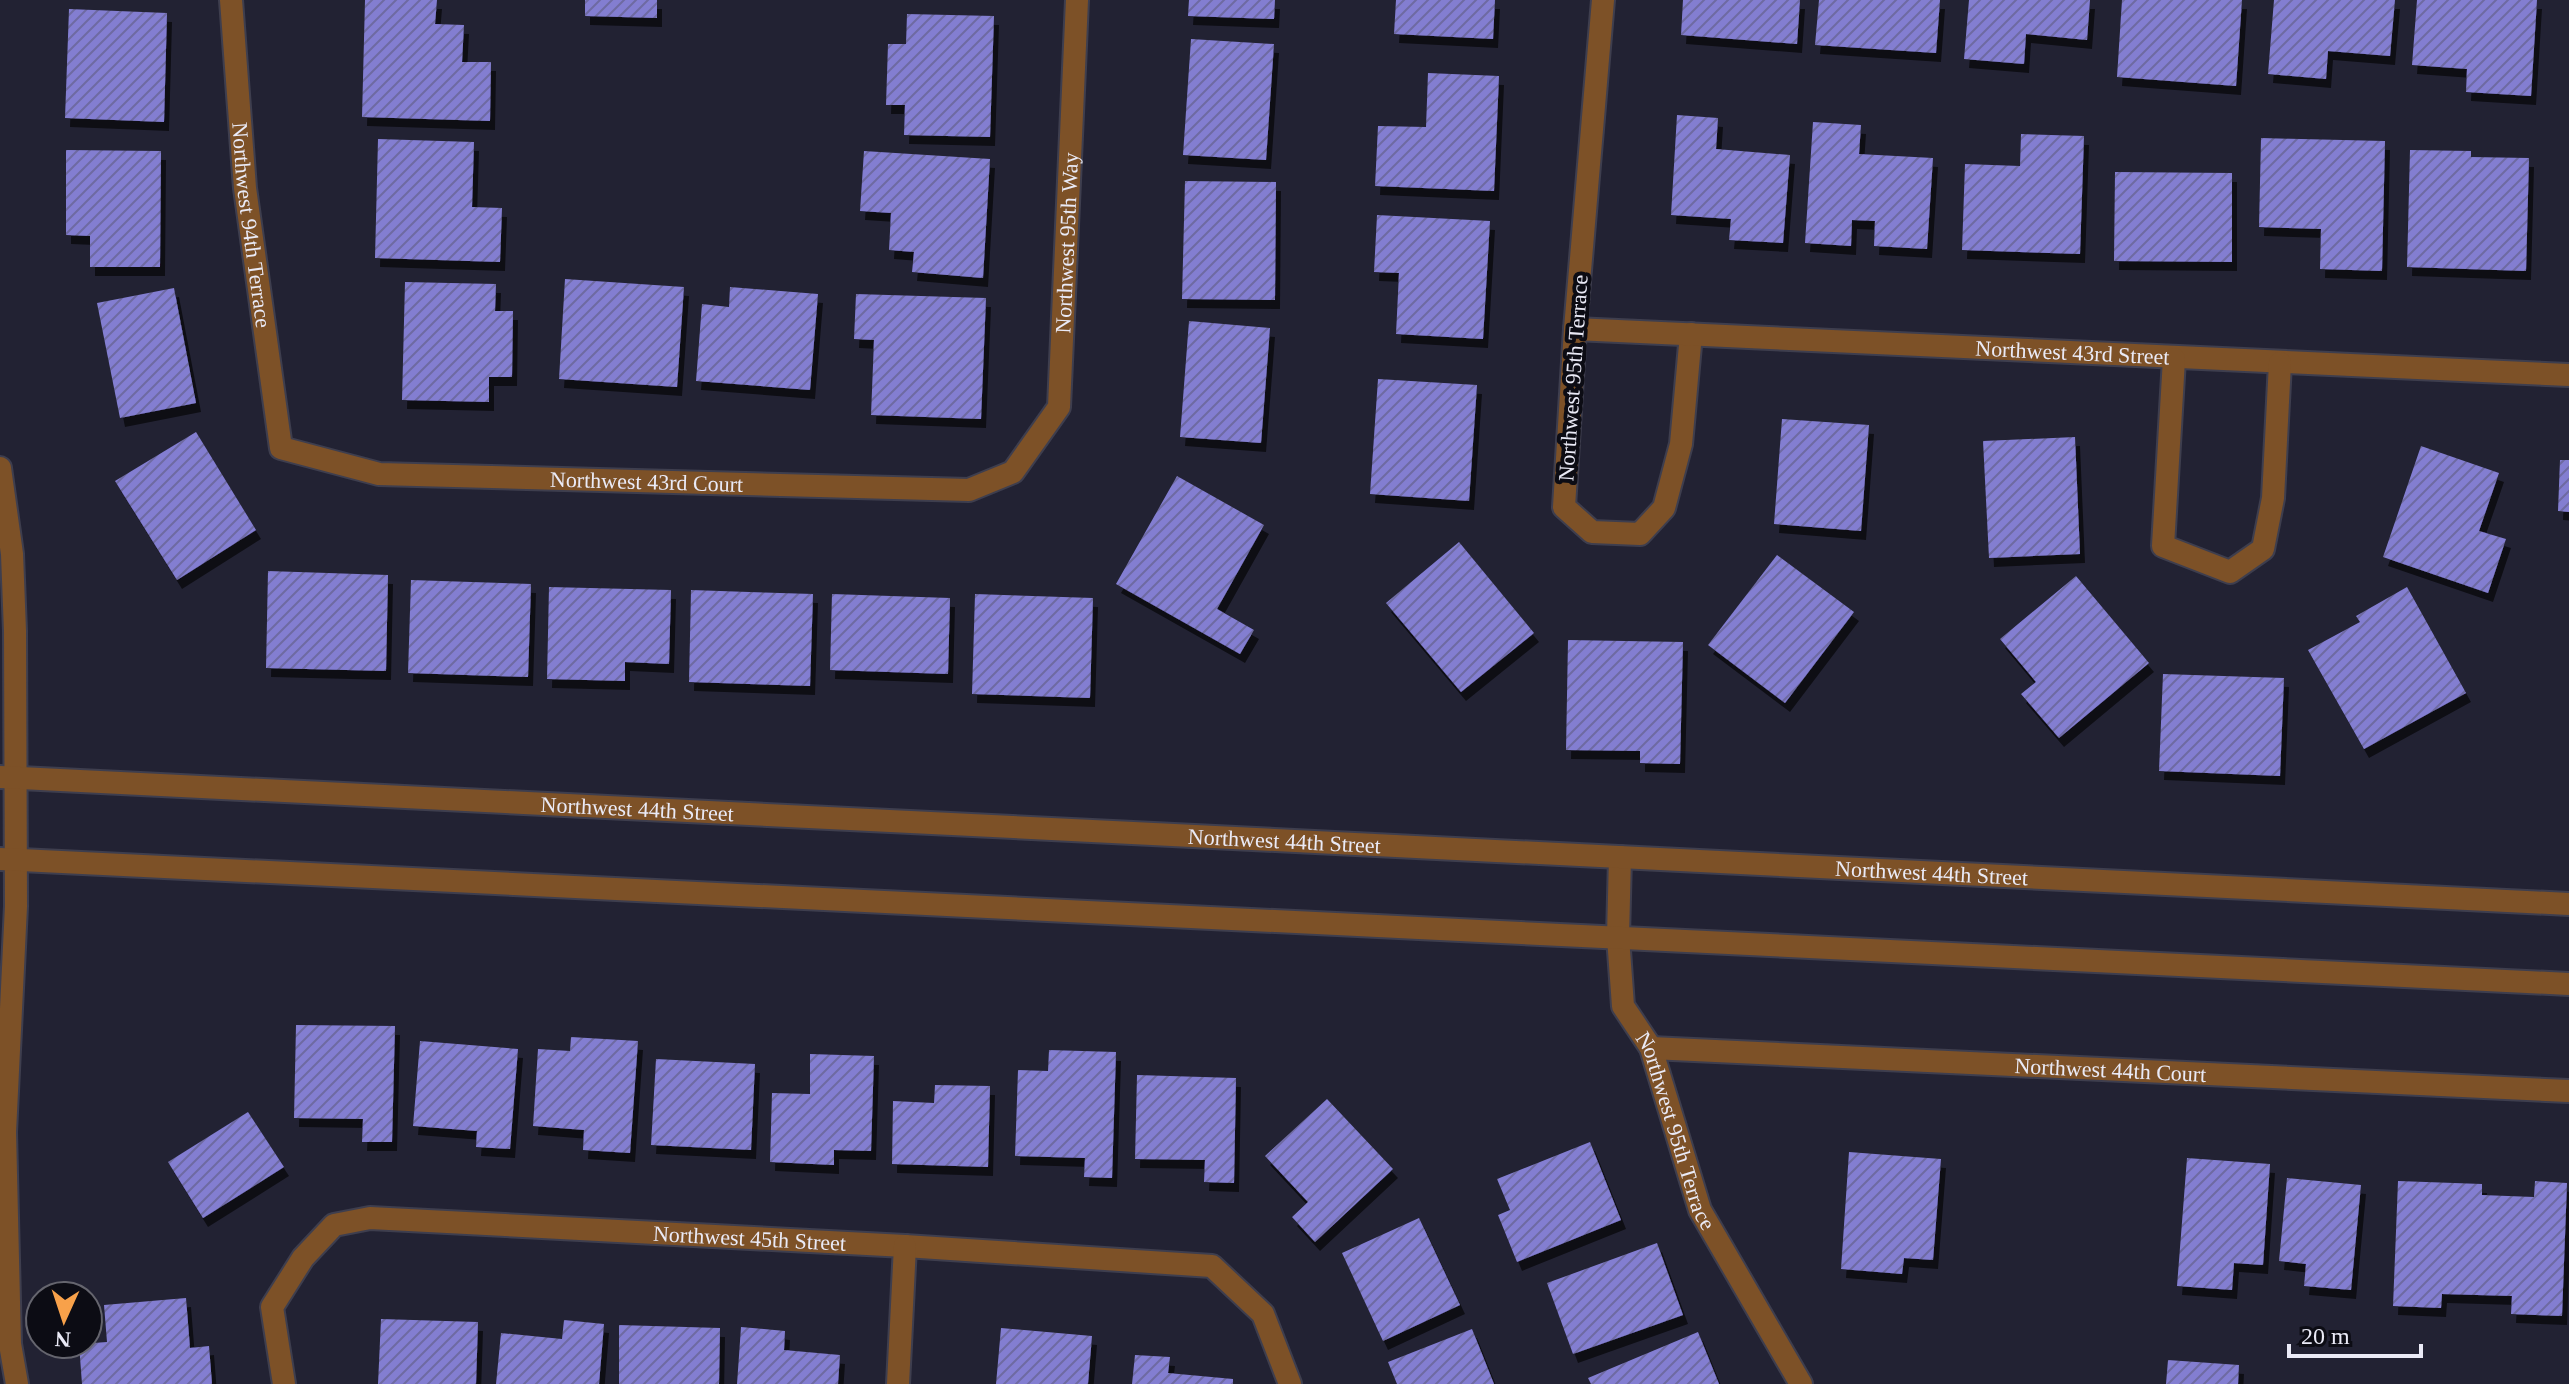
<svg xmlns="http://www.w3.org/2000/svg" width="2569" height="1384" viewBox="0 0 2569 1384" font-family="'Times New Roman',serif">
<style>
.building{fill:url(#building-hatch);filter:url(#shadow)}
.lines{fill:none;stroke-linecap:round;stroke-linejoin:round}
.minor-casing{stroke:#3e3e4e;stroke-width:26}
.tertiary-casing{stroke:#3e3e4e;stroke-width:26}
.minor{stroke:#7d5127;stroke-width:22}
.tertiary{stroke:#7d5127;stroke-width:22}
.labels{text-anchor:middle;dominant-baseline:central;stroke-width:8;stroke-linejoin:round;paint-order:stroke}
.street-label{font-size:22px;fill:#eaeaf6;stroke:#0c0c14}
</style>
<defs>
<pattern id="building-hatch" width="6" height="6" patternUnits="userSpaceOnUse" patternTransform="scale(2)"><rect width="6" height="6" fill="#837ed1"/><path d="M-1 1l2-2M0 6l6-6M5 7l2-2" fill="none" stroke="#6e6aa2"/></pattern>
<filter id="shadow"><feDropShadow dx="5" dy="9" stdDeviation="0" flood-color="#0009"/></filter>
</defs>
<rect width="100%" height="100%" fill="#223"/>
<g class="building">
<polygon points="365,0 437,0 435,24 464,25 462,62 491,62 490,121 362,117"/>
<polygon points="585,0 657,0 657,18 585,16"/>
<polygon points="1189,0 1275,0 1274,19 1188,16"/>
<polygon points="1396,0 1495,0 1493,39 1394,34"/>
<polygon points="1683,0 1800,0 1797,44 1681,35"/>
<polygon points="1819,0 1940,0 1936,53 1815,45"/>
<polygon points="1969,0 2090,0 2087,40 2026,34 2024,64 1964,59"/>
<polygon points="2122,0 2242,0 2236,86 2117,77"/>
<polygon points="2274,0 2395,0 2390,56 2328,51 2326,79 2268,74"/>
<polygon points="2417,0 2537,0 2531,96 2466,92 2467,69 2412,65"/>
<polygon points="69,9 167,13 164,122 65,118"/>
<polygon points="907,14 994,16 990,137 904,135 905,105 886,105 888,44 906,44"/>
<polygon points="1191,39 1274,44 1266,160 1183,155"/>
<polygon points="1428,73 1499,76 1494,191 1375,186 1378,126 1426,127"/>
<polygon points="1677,115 1718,118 1716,149 1790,155 1783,243 1729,240 1731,219 1671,215"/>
<polygon points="1813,122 1861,125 1859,154 1933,158 1927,249 1874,246 1875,221 1852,220 1851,246 1805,243"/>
<polygon points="2021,134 2084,136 2080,254 1962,250 1965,164 2020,166"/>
<polygon points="2261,138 2385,141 2382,271 2320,269 2321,229 2259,227"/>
<polygon points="378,139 474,142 472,207 502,208 500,262 375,258"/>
<polygon points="66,150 161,151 160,267 90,267 90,236 66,235"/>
<polygon points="2410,150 2471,151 2471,157 2529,158 2526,271 2407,267"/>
<polygon points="864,151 990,159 983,278 912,272 914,252 889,250 891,213 860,211"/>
<polygon points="2115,172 2232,173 2232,262 2114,261"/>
<polygon points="1185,181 1276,182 1275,300 1182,299"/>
<polygon points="1377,215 1490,221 1483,339 1396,334 1399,273 1374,272"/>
<polygon points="565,279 684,287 677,387 559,379"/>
<polygon points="405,282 496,284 495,311 513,311 512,377 489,377 489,402 402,400"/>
<polygon points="730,287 818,294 810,390 696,381 702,304 729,307"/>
<polygon points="174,288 196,403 120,418 97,303"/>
<polygon points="856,294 986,298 981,419 871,415 874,340 854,339"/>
<polygon points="1189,321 1270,328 1261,443 1180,437"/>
<polygon points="1378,379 1477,385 1469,501 1370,494"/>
<polygon points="1782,419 1869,425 1861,531 1774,524"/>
<polygon points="196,432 256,530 177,580 115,481"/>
<polygon points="2075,437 2080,554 1989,558 1983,441"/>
<polygon points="2421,446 2499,473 2479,531 2506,539 2488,593 2383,557"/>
<polygon points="2560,460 2569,460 2569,512 2558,511"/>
<polygon points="1177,476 1264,525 1217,609 1254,630 1240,654 1116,584"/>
<polygon points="1459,542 1534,633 1461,692 1386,603"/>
<polygon points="1777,555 1854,612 1785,703 1708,645"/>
<polygon points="268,571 388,575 386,671 266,668"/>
<polygon points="2076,576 2149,663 2059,738 2021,694 2036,682 2000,639"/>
<polygon points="411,580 531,584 528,677 408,673"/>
<polygon points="549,587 671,590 669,664 625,662 625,681 547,679"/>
<polygon points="2407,587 2466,693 2364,749 2308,650 2360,622 2356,616"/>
<polygon points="691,590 813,594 810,686 689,682"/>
<polygon points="832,594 950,598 948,674 830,670"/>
<polygon points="975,594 1093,598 1090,698 972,694"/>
<polygon points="1568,640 1683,642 1680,764 1640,763 1640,751 1566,750"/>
<polygon points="2163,674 2284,678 2280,776 2159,771"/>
<polygon points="296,1025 395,1026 392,1142 362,1142 363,1119 294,1118"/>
<polygon points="571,1037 638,1041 630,1153 583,1150 584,1130 533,1126 538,1049 570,1051"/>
<polygon points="420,1041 518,1049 510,1149 476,1147 477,1131 413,1126"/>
<polygon points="1049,1050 1116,1052 1112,1178 1084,1177 1085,1158 1015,1156 1018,1070 1048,1071"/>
<polygon points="810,1054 874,1056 871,1151 834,1150 834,1165 770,1162 772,1093 810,1094"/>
<polygon points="656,1059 755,1064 751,1150 651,1145"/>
<polygon points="1137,1075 1236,1078 1234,1183 1204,1182 1205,1160 1135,1159"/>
<polygon points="935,1085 990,1086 988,1167 892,1164 893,1101 934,1103"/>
<polygon points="1327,1099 1393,1169 1315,1242 1292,1217 1308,1202 1265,1156"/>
<polygon points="248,1112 284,1167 203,1218 168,1162"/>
<polygon points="1590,1142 1621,1220 1517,1262 1498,1215 1510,1210 1497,1179"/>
<polygon points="1849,1152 1941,1159 1933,1260 1904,1258 1902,1274 1841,1269"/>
<polygon points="2187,1158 2270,1164 2263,1265 2234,1263 2232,1290 2177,1286"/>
<polygon points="2287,1178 2361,1185 2351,1290 2304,1286 2306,1264 2279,1261"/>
<polygon points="2398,1181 2482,1184 2482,1195 2534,1197 2535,1181 2567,1183 2562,1316 2511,1314 2512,1296 2442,1294 2441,1308 2393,1306"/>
<polygon points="1419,1218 1460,1305 1383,1341 1342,1253"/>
<polygon points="1657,1243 1683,1315 1573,1354 1547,1283"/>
<polygon points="186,1298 190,1348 209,1346 212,1384 82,1384 79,1344 107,1342 104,1305"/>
<polygon points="381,1319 478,1322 476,1384 378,1384"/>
<polygon points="564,1320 604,1324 599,1384 496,1384 501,1333 562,1339"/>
<polygon points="619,1325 720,1328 719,1384 619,1384"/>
<polygon points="741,1327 785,1331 784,1350 840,1355 838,1384 737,1384"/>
<polygon points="1001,1328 1092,1336 1088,1384 996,1384"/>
<polygon points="1472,1329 1494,1384 1397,1384 1388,1362"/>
<polygon points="1698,1332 1719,1384 1591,1384 1588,1378"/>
<polygon points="1135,1355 1170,1357 1168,1373 1233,1379 1233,1384 1132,1384"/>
<polygon points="2168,1360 2239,1365 2238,1384 2166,1384"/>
</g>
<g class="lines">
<g class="minor-casing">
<g id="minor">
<path id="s1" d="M231 0 245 188 281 448 379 474 969 490 1013 472 1059 407 1077 0"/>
<polyline points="1603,0 1575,329 1564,507 1592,532 1640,534 1664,508 1681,444 1691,334"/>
<path id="s2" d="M1575 329 2569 375"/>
<polyline points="2174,359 2163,546 2230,572 2263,549 2273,498 2280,363"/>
<path id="s3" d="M1620 857 1618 937 1623 1006 1651 1048 1700 1210 1801 1384"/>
<path id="s4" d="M1651 1048 2569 1091"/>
<path id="s5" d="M284 1384 272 1307 303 1258 334 1225 370 1218 905 1246 1212 1266 1263 1314 1290 1384"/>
<polyline points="898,1384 905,1246"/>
</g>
</g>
<g class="tertiary-casing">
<g id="tertiary">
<polyline points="0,468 12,554 15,631 16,906 5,1132 10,1344 17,1384"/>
<path id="s6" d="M0 777 2569 904"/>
<polyline points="0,859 2569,984"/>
</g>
</g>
<use href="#minor" class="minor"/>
<use href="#tertiary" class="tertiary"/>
</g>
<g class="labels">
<g class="street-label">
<text stroke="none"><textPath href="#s1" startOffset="226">Northwest 94th Terrace</textPath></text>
<text stroke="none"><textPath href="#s1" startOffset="1434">Northwest 95th Way</textPath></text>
<text stroke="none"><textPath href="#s2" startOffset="498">Northwest 43rd Street</textPath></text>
<text transform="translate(1573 378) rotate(-86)">Northwest 95th Terrace</text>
<text stroke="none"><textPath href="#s1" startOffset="820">Northwest 43rd Court</textPath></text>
<text stroke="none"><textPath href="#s6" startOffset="638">Northwest 44th Street</textPath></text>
<text stroke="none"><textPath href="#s6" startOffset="1286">Northwest 44th Street</textPath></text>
<text stroke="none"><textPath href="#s6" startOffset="1934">Northwest 44th Street</textPath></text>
<text stroke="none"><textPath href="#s4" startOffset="460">Northwest 44th Court</textPath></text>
<text stroke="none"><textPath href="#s3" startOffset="286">Northwest 95th Terrace</textPath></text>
<text stroke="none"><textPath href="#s5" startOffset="598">Northwest 45th Street</textPath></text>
</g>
</g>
<g transform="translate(64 1320) rotate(183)"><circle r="38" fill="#0c0c14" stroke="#65656e" stroke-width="2"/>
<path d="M0-6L14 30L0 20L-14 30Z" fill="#f8a14a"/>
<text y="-12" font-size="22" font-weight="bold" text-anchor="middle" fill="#eaeaf6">N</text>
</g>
<path d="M2289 1344v12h132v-12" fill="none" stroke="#eaeaf6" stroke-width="4"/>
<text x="2301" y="1344" font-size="24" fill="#eaeaf6" stroke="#0c0c14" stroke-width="6" paint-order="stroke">20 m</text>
</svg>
